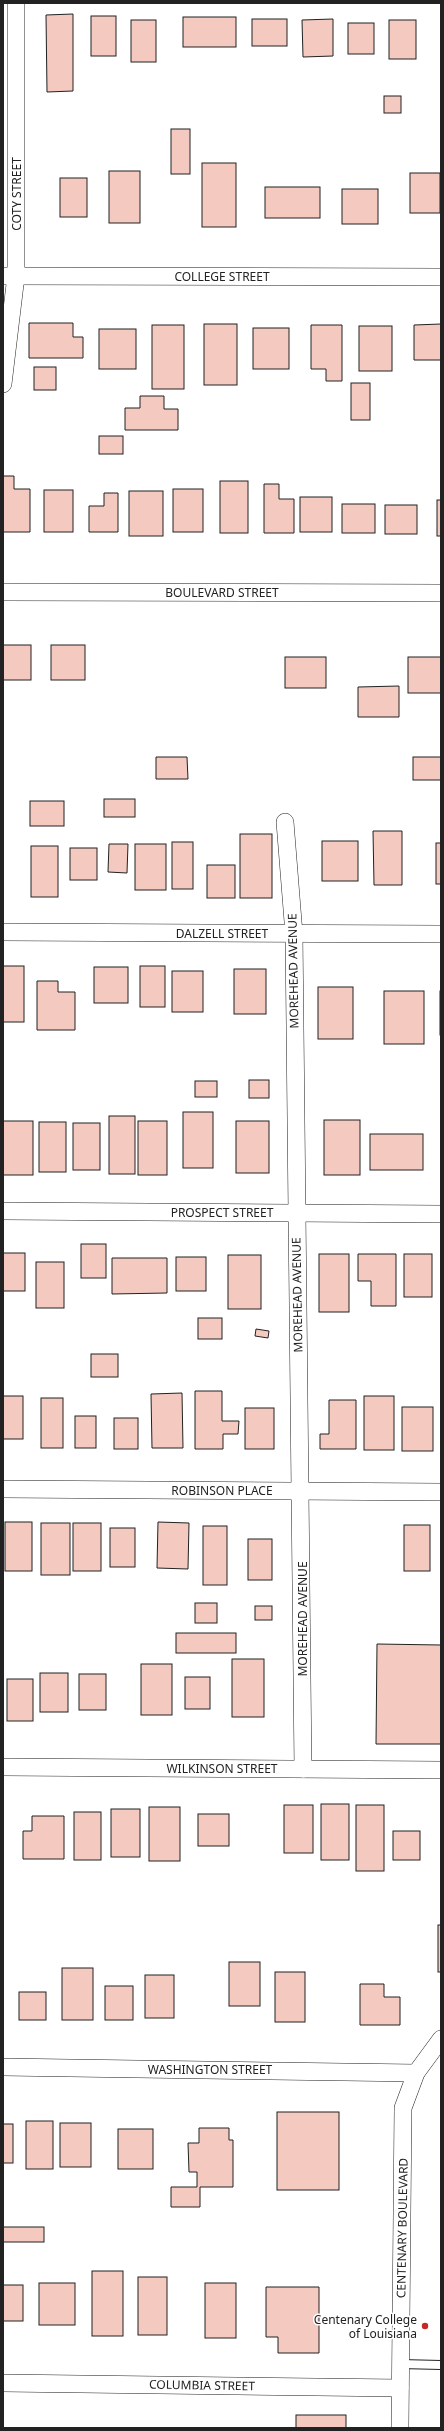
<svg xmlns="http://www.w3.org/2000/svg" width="444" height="2431" viewBox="0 0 444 2431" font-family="'Noto Sans',sans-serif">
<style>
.building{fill:#f3c9c0;stroke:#222}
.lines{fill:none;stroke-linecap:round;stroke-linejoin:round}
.lane-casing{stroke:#222;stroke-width:10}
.street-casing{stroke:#222;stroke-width:18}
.lane{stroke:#fff;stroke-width:8}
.street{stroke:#fff;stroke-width:17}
.poi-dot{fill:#c62828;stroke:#fff;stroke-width:1.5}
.labels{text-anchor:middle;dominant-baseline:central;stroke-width:3;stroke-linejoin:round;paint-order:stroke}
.street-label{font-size:12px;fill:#222;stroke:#fff}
.poi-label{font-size:12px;fill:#222;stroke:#fff;text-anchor:end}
</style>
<rect width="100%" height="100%" fill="#fff"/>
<g class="building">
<polygon points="73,14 73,91 47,92 46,15"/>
<rect x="91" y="16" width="25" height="40"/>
<rect x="183" y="17" width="53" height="30"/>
<rect x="252" y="19" width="35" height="27"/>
<polygon points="333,19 333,56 303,57 302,20"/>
<rect x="131" y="20" width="25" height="42"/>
<rect x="389" y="20" width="27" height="39"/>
<rect x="348" y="23" width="26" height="31"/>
<rect x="384" y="96" width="17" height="17"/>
<rect x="171" y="129" width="19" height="45"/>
<rect x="202" y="163" width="34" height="64"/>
<rect x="109" y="171" width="31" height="52"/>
<rect x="410" y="173" width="30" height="40"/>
<rect x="60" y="178" width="27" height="39"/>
<rect x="265" y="187" width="55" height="31"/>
<rect x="342" y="189" width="36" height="35"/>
<polygon points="29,323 73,323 73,337 83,337 83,358 29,358"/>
<rect x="204" y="324" width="33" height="61"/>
<polygon points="441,324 441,360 414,360 414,325"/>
<rect x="152" y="325" width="32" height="64"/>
<polygon points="311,325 342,325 342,381 326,381 326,369 311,369"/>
<rect x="359" y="326" width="33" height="45"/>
<rect x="253" y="328" width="36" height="41"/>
<rect x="99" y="329" width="37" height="40"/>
<rect x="34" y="367" width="22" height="23"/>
<rect x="351" y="383" width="19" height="37"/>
<polygon points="140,396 164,396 164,409 178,409 178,430 125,430 125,408 140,408"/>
<rect x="99" y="436" width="24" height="18"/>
<polygon points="3,476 14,476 14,489 30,489 30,532 3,532"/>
<rect x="220" y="481" width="28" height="52"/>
<polygon points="264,484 279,484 279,499 294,499 294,533 264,533"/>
<rect x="173" y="489" width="30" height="43"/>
<rect x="44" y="490" width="29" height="42"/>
<rect x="129" y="491" width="34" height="45"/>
<polygon points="104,493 118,493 118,532 89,532 89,506 104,506"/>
<rect x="300" y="497" width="32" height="35"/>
<rect x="437" y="500" width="4" height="36"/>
<rect x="342" y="504" width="33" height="29"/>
<rect x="385" y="505" width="32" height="29"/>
<rect x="3" y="645" width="28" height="35"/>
<rect x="51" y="645" width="34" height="35"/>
<rect x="285" y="657" width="41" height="31"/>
<rect x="408" y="657" width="33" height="36"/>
<polygon points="399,686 399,717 358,717 358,687"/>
<polygon points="156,757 187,757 188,779 156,779"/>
<rect x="413" y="757" width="28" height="23"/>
<rect x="104" y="799" width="31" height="18"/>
<rect x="30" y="801" width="34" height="25"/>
<polygon points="373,831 402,831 402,885 374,885"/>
<rect x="240" y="834" width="32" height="64"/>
<rect x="322" y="841" width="36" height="40"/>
<rect x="172" y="842" width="21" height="47"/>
<rect x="436" y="843" width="5" height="41"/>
<polygon points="109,844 128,844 127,873 108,872"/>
<rect x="135" y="844" width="31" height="46"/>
<rect x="31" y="846" width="27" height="51"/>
<rect x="70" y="848" width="27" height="32"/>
<rect x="207" y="865" width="28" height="33"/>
<rect x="3" y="966" width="21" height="56"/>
<rect x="140" y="966" width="25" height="41"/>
<rect x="94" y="967" width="34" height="36"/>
<rect x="234" y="969" width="32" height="45"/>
<rect x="172" y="971" width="31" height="41"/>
<polygon points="37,981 58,981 58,992 75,992 75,1030 37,1030"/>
<rect x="318" y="987" width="35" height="52"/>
<rect x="384" y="991" width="40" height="53"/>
<rect x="440" y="991" width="1" height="44"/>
<rect x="249" y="1080" width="20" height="18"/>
<rect x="195" y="1081" width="22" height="16"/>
<rect x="183" y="1112" width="30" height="56"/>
<rect x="109" y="1116" width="26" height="58"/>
<rect x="324" y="1120" width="36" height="55"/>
<rect x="3" y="1121" width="30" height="54"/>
<rect x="138" y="1121" width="29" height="54"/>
<rect x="236" y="1121" width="33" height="52"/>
<rect x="39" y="1122" width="27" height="50"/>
<rect x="73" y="1123" width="27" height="47"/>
<rect x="370" y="1134" width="53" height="36"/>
<rect x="81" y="1244" width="25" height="34"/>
<rect x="3" y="1253" width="22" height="38"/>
<rect x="319" y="1254" width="30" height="58"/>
<polygon points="358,1254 396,1254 396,1306 371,1306 371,1281 358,1281"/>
<rect x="404" y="1254" width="28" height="43"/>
<rect x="228" y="1255" width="33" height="54"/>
<rect x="176" y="1257" width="30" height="34"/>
<polygon points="112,1258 167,1258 167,1293 112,1294"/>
<rect x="36" y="1262" width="28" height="46"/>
<rect x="198" y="1318" width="24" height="21"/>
<polygon points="256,1329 269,1331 268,1338 255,1336"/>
<rect x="91" y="1354" width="27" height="23"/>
<polygon points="195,1391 222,1391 222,1421 239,1421 238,1434 223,1434 223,1449 195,1449"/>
<polygon points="182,1393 183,1448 152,1448 151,1394"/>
<rect x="3" y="1396" width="20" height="43"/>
<rect x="364" y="1396" width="30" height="54"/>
<rect x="41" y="1398" width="22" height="50"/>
<polygon points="329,1400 356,1400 356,1449 320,1449 320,1434 329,1434"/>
<rect x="402" y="1407" width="31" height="44"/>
<rect x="245" y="1408" width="29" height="41"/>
<rect x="75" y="1416" width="21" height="32"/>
<rect x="114" y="1418" width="24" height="31"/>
<rect x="5" y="1522" width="27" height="49"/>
<polygon points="158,1522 189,1523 188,1569 157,1568"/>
<rect x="41" y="1523" width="29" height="52"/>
<rect x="73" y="1523" width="28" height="48"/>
<rect x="404" y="1525" width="26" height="46"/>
<rect x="203" y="1526" width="24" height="59"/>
<rect x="110" y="1528" width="25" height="39"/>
<rect x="248" y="1539" width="24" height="41"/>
<rect x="195" y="1603" width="22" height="20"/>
<rect x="255" y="1606" width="17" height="14"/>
<rect x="176" y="1633" width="60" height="20"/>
<polygon points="377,1644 441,1645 441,1744 376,1744"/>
<rect x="232" y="1659" width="32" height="58"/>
<rect x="141" y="1664" width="31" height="51"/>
<rect x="40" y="1673" width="28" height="39"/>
<rect x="79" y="1674" width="27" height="36"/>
<rect x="185" y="1677" width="25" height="32"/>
<rect x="7" y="1679" width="26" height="42"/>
<rect x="321" y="1804" width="28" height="56"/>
<rect x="284" y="1805" width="29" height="48"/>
<rect x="356" y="1805" width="28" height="66"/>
<rect x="149" y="1807" width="31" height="54"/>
<rect x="111" y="1809" width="29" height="48"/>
<rect x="74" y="1812" width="27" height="48"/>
<rect x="198" y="1814" width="31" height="32"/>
<polygon points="32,1816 64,1816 64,1859 23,1859 23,1831 32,1831"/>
<rect x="393" y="1831" width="27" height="29"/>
<rect x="438" y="1925" width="3" height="47"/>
<rect x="229" y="1962" width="31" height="44"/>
<rect x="62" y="1968" width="31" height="52"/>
<rect x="275" y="1972" width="30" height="50"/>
<rect x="145" y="1975" width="29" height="43"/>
<polygon points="360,1984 384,1984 384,1997 400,1997 400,2025 360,2025"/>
<rect x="105" y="1986" width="28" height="34"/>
<rect x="19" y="1992" width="27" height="28"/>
<rect x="277" y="2112" width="62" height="78"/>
<rect x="26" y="2121" width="27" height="48"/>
<rect x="60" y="2123" width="31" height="44"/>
<rect x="3" y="2124" width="10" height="39"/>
<polygon points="199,2128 229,2128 229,2140 233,2140 233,2187 200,2187 200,2207 171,2207 171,2187 197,2187 197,2172 189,2172 188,2143 199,2143"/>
<rect x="118" y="2129" width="35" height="40"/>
<rect x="3" y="2227" width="41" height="15"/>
<rect x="92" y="2271" width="31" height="65"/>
<rect x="138" y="2277" width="29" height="58"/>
<rect x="39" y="2283" width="36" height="42"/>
<rect x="205" y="2283" width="31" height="55"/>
<rect x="3" y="2285" width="20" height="36"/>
<polygon points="266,2287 319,2287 319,2353 278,2353 278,2337 266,2337"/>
<rect x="296" y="2415" width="50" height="13"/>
</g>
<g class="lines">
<g class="lane-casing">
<polyline id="lane" points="400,2364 441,2365"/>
</g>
<g class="street-casing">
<g id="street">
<polyline points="3,276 441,277"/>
<polyline points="3,384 16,276 16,3"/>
<polyline points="3,592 441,593"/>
<polyline points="285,822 294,934 303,1769"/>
<polyline points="3,932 441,934"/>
<polyline points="3,1211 441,1214"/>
<polyline points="3,1489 441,1492"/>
<polyline points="3,1767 441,1770"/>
<polyline points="3,2067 416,2073"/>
<polyline points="3,2383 400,2388"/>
<polyline points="400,2428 403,2108 416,2073 441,2039"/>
</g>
</g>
<use href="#lane" class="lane"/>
<use href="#street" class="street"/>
</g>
<circle class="poi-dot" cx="425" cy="2326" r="4"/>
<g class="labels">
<g class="street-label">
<text transform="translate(16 194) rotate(-90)">COTY STREET</text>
<text x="222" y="276">COLLEGE STREET</text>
<text x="222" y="592">BOULEVARD STREET</text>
<text x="222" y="933">DALZELL STREET</text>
<text transform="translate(293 971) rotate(-91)">MOREHEAD AVENUE</text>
<text x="222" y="1212">PROSPECT STREET</text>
<text transform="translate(297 1295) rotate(-91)">MOREHEAD AVENUE</text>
<text x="222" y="1490">ROBINSON PLACE</text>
<text transform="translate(302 1619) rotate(-90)">MOREHEAD AVENUE</text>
<text x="222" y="1768">WILKINSON STREET</text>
<text x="210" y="2069">WASHINGTON STREET</text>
<text transform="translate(402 2228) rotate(-89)">CENTENARY BOULEVARD</text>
<text transform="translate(202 2385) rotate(1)">COLUMBIA STREET</text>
</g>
<g class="poi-label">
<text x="417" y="2319">Centenary College<tspan x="417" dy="14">of Louisiana</tspan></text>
</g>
</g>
<rect width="444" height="2431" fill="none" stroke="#222222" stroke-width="8"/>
</svg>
